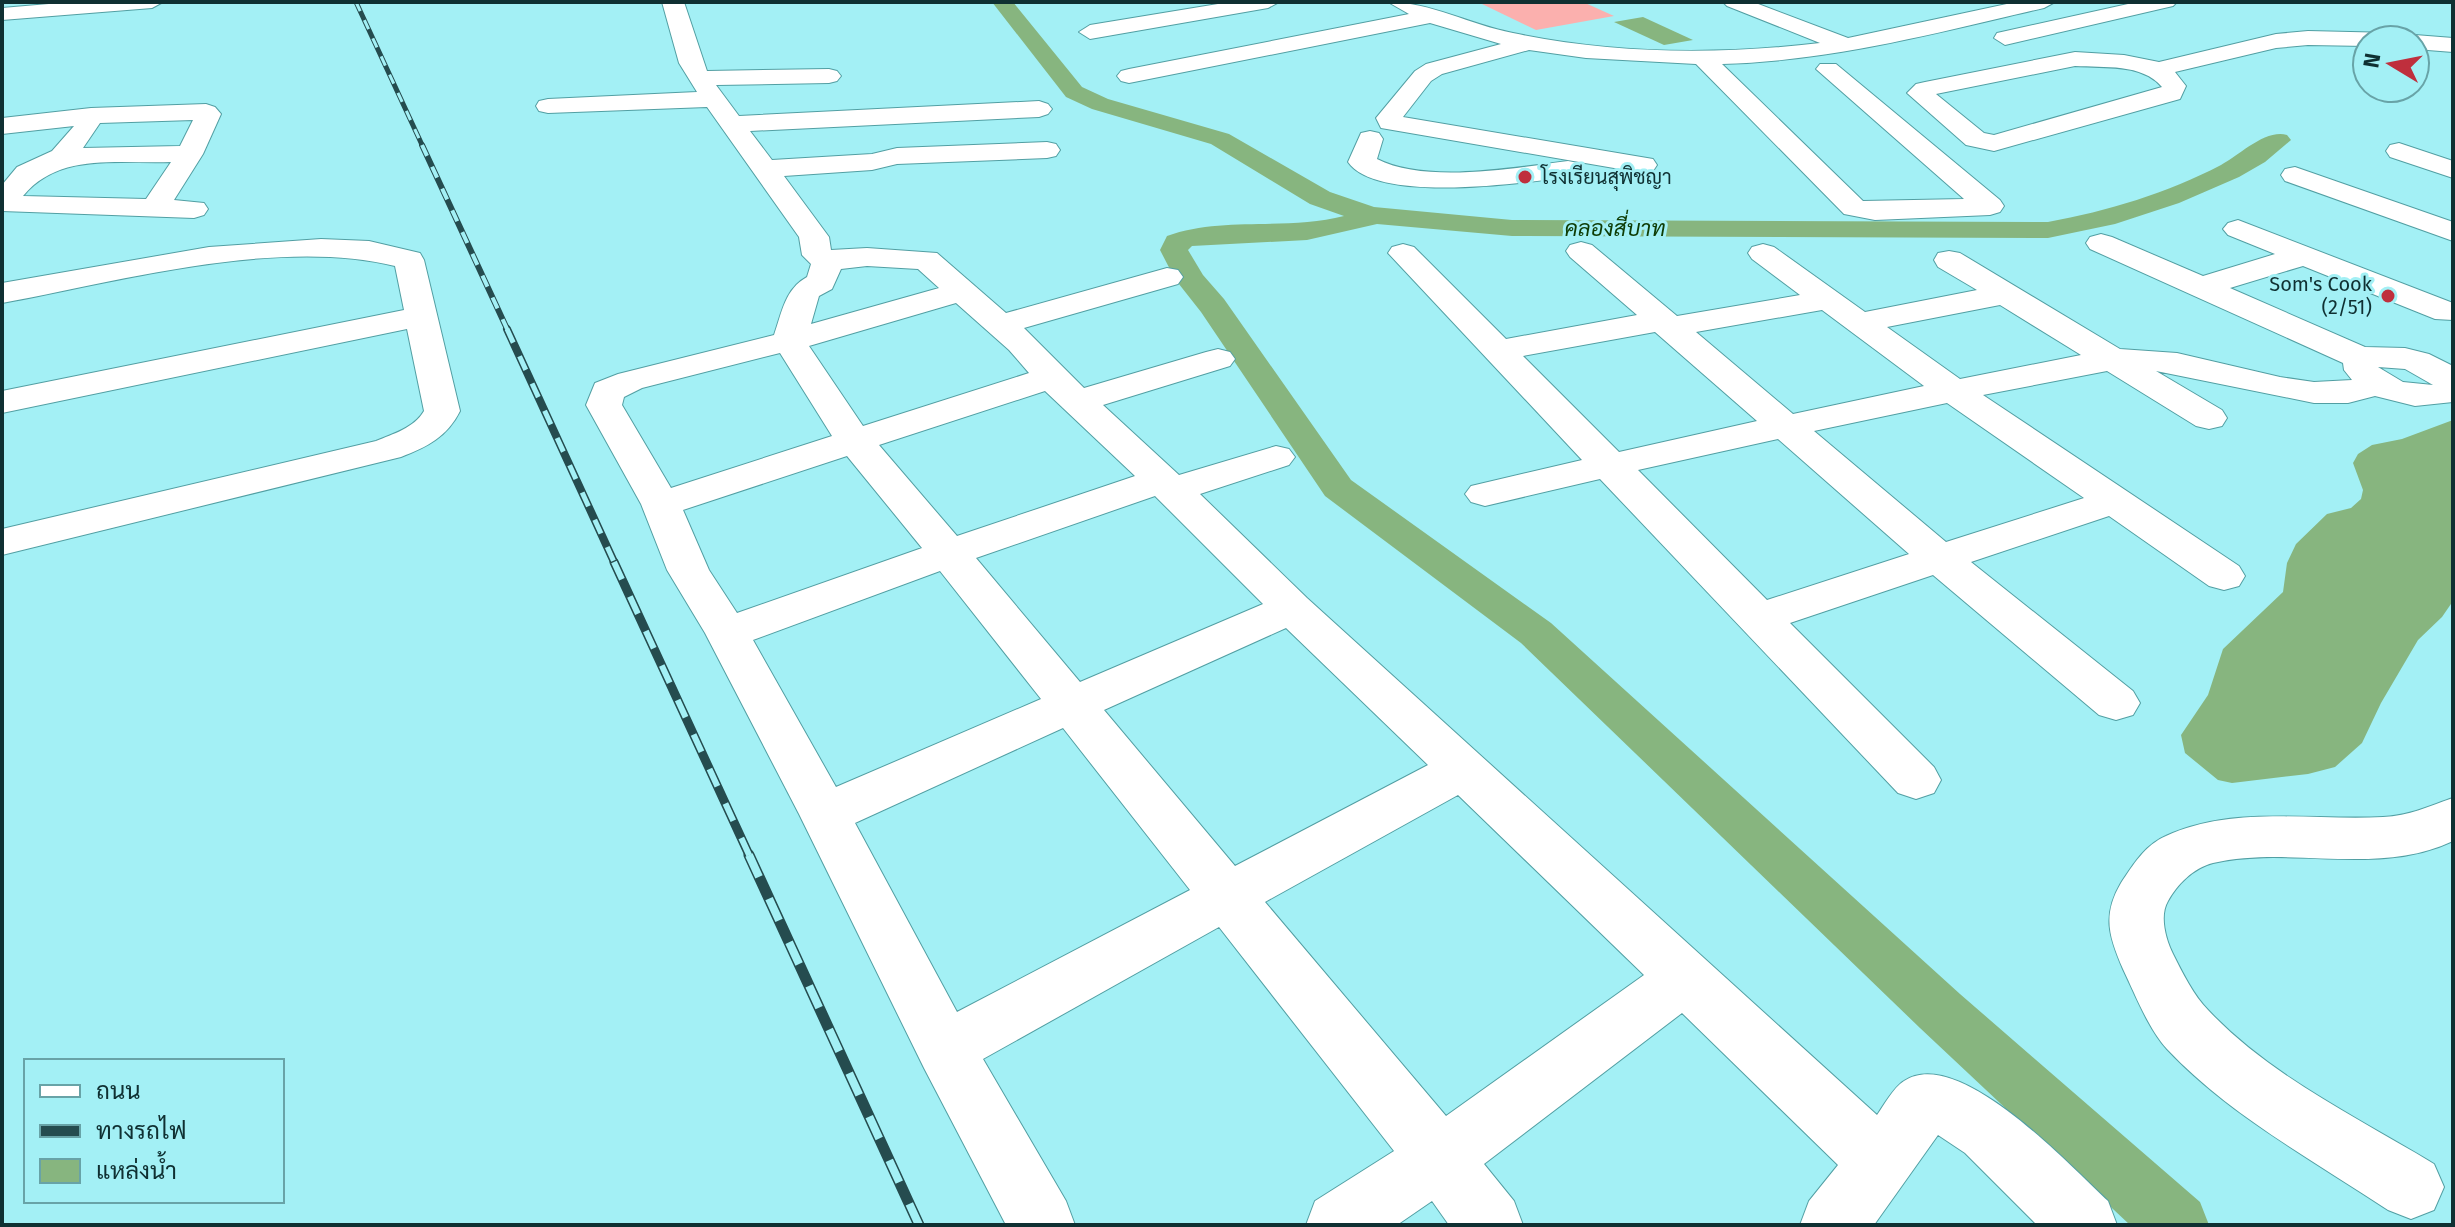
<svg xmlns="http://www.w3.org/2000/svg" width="2455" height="1227" viewBox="0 0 2455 1227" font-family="'Fira Sans',Sarabun,sans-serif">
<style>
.green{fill:#fbb0ae}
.water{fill:#87b57f}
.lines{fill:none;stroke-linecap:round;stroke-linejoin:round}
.canal{fill:#87b57f;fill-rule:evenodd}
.minor-casing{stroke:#529fa3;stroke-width:2}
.minor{fill:#fff;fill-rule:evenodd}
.rail-far4-casing{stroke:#254c4f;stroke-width:5}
.rail-far3-casing{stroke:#254c4f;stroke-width:6}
.rail-far2-casing{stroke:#254c4f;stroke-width:8}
.rail-far1-casing{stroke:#254c4f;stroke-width:9}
.rail-casing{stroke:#254c4f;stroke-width:11}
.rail-far4{stroke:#a3f0f5;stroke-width:3;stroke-dasharray:10;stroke-linecap:butt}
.rail-far3{stroke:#a3f0f5;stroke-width:4;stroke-dasharray:12;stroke-linecap:butt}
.rail-far2{stroke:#a3f0f5;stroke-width:5;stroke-dasharray:15;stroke-linecap:butt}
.rail-far1{stroke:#a3f0f5;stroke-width:6;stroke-dasharray:19;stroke-linecap:butt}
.rail{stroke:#a3f0f5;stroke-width:8;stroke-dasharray:24;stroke-linecap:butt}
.poi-dot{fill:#bf2f3d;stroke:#a3f0f5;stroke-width:3}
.labels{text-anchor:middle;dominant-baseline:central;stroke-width:6;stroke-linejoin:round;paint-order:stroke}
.far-poi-label{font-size:20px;fill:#0f3032;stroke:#a3f0f5;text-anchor:start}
.far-water-label{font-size:22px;font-style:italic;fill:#0e3c05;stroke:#a3f0f5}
</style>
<rect width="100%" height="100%" fill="#a3f0f5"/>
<polygon class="green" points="1494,2 1583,2 1614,16 1536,30 1482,4"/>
<g class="water">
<polygon points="1643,17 1693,40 1664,45 1614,22"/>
<polygon points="2453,420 2453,601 2442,617 2418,640 2381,703 2362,743 2335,767 2308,774 2232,783 2218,780 2185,753 2181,735 2208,695 2223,649 2283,592 2287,563 2296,544 2327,514 2351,508 2361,499 2363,490 2353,463 2358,454 2372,445 2402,439"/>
</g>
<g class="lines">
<path class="canal" d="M992 2H1013L1082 87 1108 99 1229 134 1330 192 1374 207 1512 220 2048 222C2108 211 2167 193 2221 165 2240 155 2265 129 2287 135L2291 140 2265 162 2239 177 2179 203 2115 224 2048 238 1512 236 1377 224 1307 240 1192 246 1188 250 1203 275 1224 299 1351 480 1551 623 1960 994 2200 1202 2209 1225H2130L1920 1028 1521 643 1325 496 1201 312 1175 279 1160 250 1167 236C1222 216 1287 231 1344 216L1310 204 1211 144 1092 109 1066 97Z"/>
<g class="minor-casing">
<g id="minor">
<polygon points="72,2 163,2 152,8 2,20 2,8"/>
<path d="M662 2H684L707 71 829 69 837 71 841 76 837 81 829 83 716 85 739 116 1039 101 1048 104 1052 109 1048 114 1039 117 750 131 772 160 872 154 897 148 1047 142 1056 144 1060 150 1056 156 1047 158 897 164 872 170 784 176 829 237 831 250 867 248 937 253 1006 313 1167 268 1178 270 1183 277 1178 284 1024 328 1084 388 1206 352 1218 349 1230 352 1235 359 1230 366 1103 405 1179 475 1276 446 1289 449 1295 457 1289 465 1200 494 1307 598 1877 1115C1884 1105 1893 1088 1904 1081 1958 1044 2071 1167 2108 1201L2117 1225H2037L1965 1153 1938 1135 1874 1225H1800L1809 1201 1838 1165 1682 1013 1484 1164 1514 1201 1523 1225H1449L1432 1201 1397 1225H1306L1315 1201 1394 1151 1219 927 983 1059 1066 1201 1075 1225H1006L924 1068 799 814 705 633 667 570 641 504 586 405 595 383 618 374 774 335C782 312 785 289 807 277L811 264 802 255 799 237 707 107 548 113 539 111 536 106 539 101 548 99 697 92 679 63ZM867 266 918 269 939 288 811 324 819 296 832 289 841 269ZM956 303 1009 350 1029 373 863 426 809 346ZM780 353 832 436 671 488 622 405 624 397 642 388ZM1045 391 1135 476 957 536 879 445ZM847 456 922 548 737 613 709 570 683 510ZM1155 496 1263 604 1080 682 976 558ZM940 571 1041 699 836 787 753 640ZM1286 628 1428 765 1235 866 1104 710ZM1063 728 1190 890 957 1012 855 823ZM1458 795 1644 975 1446 1116 1265 902Z"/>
<polygon points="1230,2 1279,2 1268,8 1090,39 1079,32 1090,25"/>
<path d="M1388 2C1431 2 1470 25 1513 33 1612 54 1719 55 1820 43L1727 6 1723 2H1753L1848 38 2016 2H2055L2044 8C1937 33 1832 61 1722 64L1863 201 1964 199 1816 69 1820 64H1836L2000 200 2004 206 2000 212 1990 215 1875 220 1844 214 1696 64 1586 58 1529 50 1442 74 1431 81 1403 117 1653 159 1657 165 1653 171 1643 173 1381 128 1376 118 1415 71 1426 64 1501 44 1430 23 1129 83 1121 81 1117 76 1121 71 1129 69 1409 14Z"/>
<polygon points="2137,2 2177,2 2173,6 2005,45 1994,38 1997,33"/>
<path d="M2308 31 2393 33 2404 40H2367V46L2308 45 2276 48 2175 72 2186 86 2180 99 1994 151 1966 145 1907 93 1916 84 1925 82 2075 52 2124 55 2159 62 2276 34ZM2075 66C2104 68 2142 63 2162 87L1994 135 1984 133 1936 94Z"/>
<polygon points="2415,35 2453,38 2453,52 2415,49 2415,40 2405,40"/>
<path d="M206 104 215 107 221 114 203 154 174 200 204 203 208 209 204 215 194 218 2 211V185L17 167 52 151 74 126 2 134V118L91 108ZM193 120 180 146 83 148 100 123ZM171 162 146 199 23 196C59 152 118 164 171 162Z"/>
<path d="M1370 131 1379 133 1383 139 1377 159C1426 184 1514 168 1568 161L1578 163 1582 169 1578 175 1568 177C1523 183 1377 204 1348 162L1361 133Z"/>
<polygon points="2399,143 2453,161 2453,178 2390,157 2386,151 2390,145"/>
<polygon points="2295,167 2453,222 2453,241 2285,181 2281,175 2285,169"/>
<path d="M2238 220 2453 303V320L2435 319 2303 266 2230 288 2365 347 2405 348 2429 354 2453 366V402L2415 406 2375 396 2348 403H2314L2156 371 2222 410 2227 418 2222 426 2209 429 2196 426 2107 371 1983 395 2239 566 2245 576 2239 586 2224 590 2209 586 2109 516 1971 562 2133 691 2140 703 2133 715 2116 720 2099 715 1933 575 1790 623 1934 767 1941 780 1934 793 1916 799 1898 793 1600 479 1485 506 1471 502 1465 494 1471 486 1582 460 1388 253 1392 247 1403 244 1414 247 1506 339 1637 315 1570 257 1566 251 1570 245 1581 242 1592 245 1677 316 1800 295 1752 259 1748 253 1752 247 1763 244 1774 247 1865 312 1977 290 1938 267 1934 260 1938 253 1949 251 1960 253 2120 349 2177 353 2280 377 2314 382 2352 380 2344 370 2343 363 2090 249 2086 243 2090 237 2101 234 2112 237 2203 276 2275 254 2228 235 2223 229 2228 223ZM2000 305 2081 355 1960 379 1887 327ZM1822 310 1924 386 1793 414 1696 332ZM1655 332 1757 421 1619 452 1523 356ZM2378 367 2405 369 2433 385 2403 382ZM1947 403 2084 498 1946 542 1814 431ZM1778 439 1909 554 1767 600 1638 470Z"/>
<path d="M321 239 369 241 420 253 424 260 460 411C447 437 427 447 401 457L2 555V529L376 441C393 434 414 428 424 411L407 329 2 413V391L404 310 395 266C278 237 120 281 2 303V283L209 247Z"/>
<path d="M2453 798V841C2378 877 2291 845 2213 863 2193 868 2177 885 2168 901 2159 916 2166 940 2173 954 2182 972 2194 996 2208 1010 2270 1076 2358 1118 2434 1164L2444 1187 2434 1210 2411 1219 2388 1210C2313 1160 2229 1115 2167 1049 2148 1028 2135 994 2123 969 2109 937 2102 915 2121 883 2133 865 2145 845 2166 836 2234 805 2312 821 2383 817 2409 816 2429 806 2453 798Z"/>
</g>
</g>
<use href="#minor" class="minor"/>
<g class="rail-far4-casing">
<polyline id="rail-far4" points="356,2 423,147"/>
</g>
<g class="rail-far3-casing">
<polyline id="rail-far3" points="422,145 508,331"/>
</g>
<g class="rail-far2-casing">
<polyline id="rail-far2" points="507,329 615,564"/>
</g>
<g class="rail-far1-casing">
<polyline id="rail-far1" points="614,562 750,857"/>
</g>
<g class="rail-casing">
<polyline id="rail" points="749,855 919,1225"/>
</g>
<use href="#rail-far4" class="rail-far4"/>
<use href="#rail-far3" class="rail-far3"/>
<use href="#rail-far2" class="rail-far2"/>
<use href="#rail-far1" class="rail-far1"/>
<use href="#rail" class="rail"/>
</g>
<g class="poi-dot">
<circle cx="1525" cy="177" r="8"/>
<circle cx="2388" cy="296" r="8"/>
</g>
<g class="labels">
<g class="far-poi-label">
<text x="1541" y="177">โรงเรียนสุพิชญา</text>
<text x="2372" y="284" text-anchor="end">Som's Cook<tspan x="2372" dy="23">(2/51)</tspan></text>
</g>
<g class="far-water-label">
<text x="1615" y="228">คลองสี่บาท</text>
</g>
</g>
<rect width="2455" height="1227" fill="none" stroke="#0f3032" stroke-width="8"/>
<rect x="24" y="1059" width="260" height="144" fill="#a3f0f5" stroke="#68a3a7" stroke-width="2"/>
<rect x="40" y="1085" width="40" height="12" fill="#ffffff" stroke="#68a3a7" stroke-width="2"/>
<text x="96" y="1099" font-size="24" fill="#0f3032">ถนน</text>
<rect x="40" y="1125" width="40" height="12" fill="#254c4f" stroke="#68a3a7" stroke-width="2"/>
<text x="96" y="1139" font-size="24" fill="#0f3032">ทางรถไฟ</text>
<rect x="40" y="1159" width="40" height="24" fill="#87b57f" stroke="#68a3a7" stroke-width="2"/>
<text x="96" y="1179" font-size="24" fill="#0f3032">แหล่งน้ำ</text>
<g transform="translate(2391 64) rotate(280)"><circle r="38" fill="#a3f0f5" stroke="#68a3a7" stroke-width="2"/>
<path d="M0-6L14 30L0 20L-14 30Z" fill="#bf2f3d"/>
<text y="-12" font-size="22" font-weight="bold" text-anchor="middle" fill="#0f3032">N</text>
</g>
</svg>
